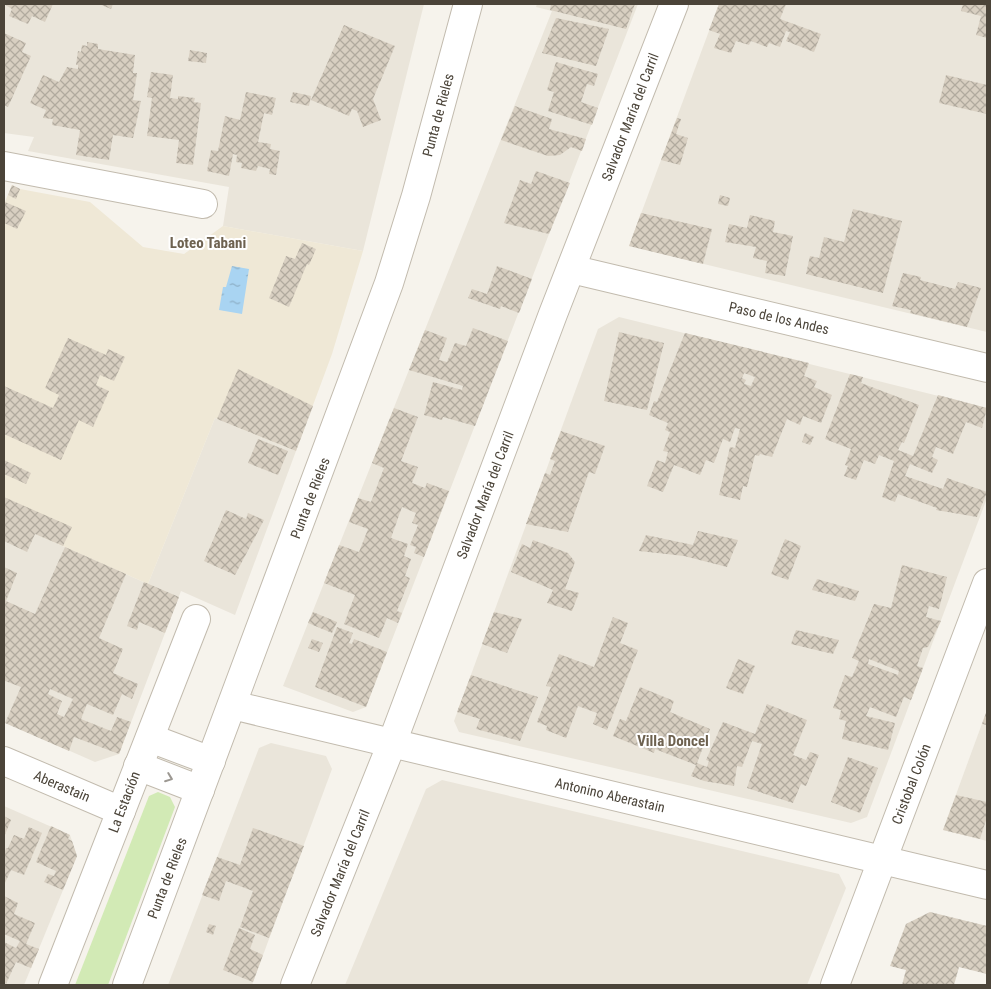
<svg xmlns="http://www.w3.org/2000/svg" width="991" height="989" viewBox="0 0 991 989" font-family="'Roboto Condensed',sans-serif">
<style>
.residential{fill:#eae5da}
.education{fill:#efe8d6}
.green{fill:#d2eab5}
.water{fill:url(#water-ripples)}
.building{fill:url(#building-cross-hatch);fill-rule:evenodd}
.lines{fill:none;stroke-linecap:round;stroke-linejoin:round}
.minor-casing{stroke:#c2bbae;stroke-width:30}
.minor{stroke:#fff;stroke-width:28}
.oneway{stroke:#9c9892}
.labels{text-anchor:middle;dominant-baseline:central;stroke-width:4;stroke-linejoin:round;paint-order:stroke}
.street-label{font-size:14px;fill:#4b4439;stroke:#fff}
.neighbourhood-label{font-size:15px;font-weight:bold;fill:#6e6250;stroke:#fff}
</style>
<defs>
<pattern id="water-ripples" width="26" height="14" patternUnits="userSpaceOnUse" patternTransform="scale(1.25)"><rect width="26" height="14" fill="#a9d4f2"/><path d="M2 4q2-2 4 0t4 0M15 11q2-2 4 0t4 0" fill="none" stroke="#8caec5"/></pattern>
<pattern id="building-cross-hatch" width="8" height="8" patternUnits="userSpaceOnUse" patternTransform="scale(1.25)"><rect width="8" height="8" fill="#d8cfc1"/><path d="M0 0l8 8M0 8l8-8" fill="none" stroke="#b1aa9e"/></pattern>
</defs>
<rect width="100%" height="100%" fill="#f6f3ec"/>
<g class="residential">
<polygon points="4,4 424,4 363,251 223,226 229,187 28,151 34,137 4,133"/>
<polygon points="537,4 638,4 366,707 353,712 283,686 552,11 536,7"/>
<polygon points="719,4 987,4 987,332 629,246"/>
<polygon points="619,317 987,408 987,498 867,817 851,823 459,732 454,721 598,329"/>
<polygon points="215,418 296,451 235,615 181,591 119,754 95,762 4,722 4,520 148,584"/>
<polygon points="987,710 987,841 943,830"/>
<polygon points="271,743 326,756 332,769 252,985 168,985 259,748"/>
<polygon points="442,780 839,874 846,888 807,985 345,985 426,789"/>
<polygon points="4,806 70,835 77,856 24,985 4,985"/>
</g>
<polygon class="education" points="12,185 20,189 90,202 143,247 184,254 223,226 363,251 332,354 296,451 215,418 148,584 4,520 4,204"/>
<polygon class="green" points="158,792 170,797 175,807 108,985 75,985 149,796"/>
<polygon class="water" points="232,266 249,269 242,314 219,310 223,287 226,287"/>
<g class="building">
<polygon points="4,4 53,4 45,22 32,16 28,24 9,16 12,9"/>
<polygon points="99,4 113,4 111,9"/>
<polygon points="551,4 635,4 626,29 550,10"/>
<polygon points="719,4 786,4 780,19 821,34 814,52 786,41 790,32 786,31 780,47 769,43 767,47 751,41 749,45 736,41 731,53 714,48 720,34 709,30"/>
<polygon points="963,4 987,4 987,38 976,35 981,16 961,11"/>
<polygon points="556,18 609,29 596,66 542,53"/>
<polygon points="344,25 395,46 373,99 381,120 363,127 357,111 352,109 349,116 311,100"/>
<polygon points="4,33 26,43 22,52 31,56 8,107 4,105"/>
<polygon points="87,42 98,44 98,49 135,55 133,73 137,73 133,100 141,101 133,138 113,135 109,160 76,155 80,130 52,125 53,119 43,118 46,110 30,103 43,75 59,82 67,67 78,69 78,65 76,65 78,51 81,52 82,45 87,46"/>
<polygon points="190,50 207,53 206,63 188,61"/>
<polygon points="556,62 598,74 594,86 587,84 581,102 598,108 592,125 548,111 554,92 547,90"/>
<polygon points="151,72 173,75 170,98 178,99 178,96 195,98 194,102 201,103 193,165 176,163 179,140 147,136 152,98 147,97"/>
<polygon points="946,75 987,85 987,114 939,103"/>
<polygon points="246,92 276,98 272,115 264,113 258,142 271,144 270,149 280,151 276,175 269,174 270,169 258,166 256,171 241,168 242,163 236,162 237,155 233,154 229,176 207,171 211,150 218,151 225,116 240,120"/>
<polygon points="293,92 311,96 309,106 290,102"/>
<polygon points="515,106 552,119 549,129 586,139 582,151 571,147 560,155 548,156 501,140"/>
<polygon points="677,118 681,119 676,134 688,138 680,165 661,160"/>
<polygon points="536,171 570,183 549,234 504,223 520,180 531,184"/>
<polygon points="12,185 20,189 16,199 8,195"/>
<polygon points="720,195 730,198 728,206 718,204"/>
<polygon points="5,202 26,211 17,229 4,223"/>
<polygon points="853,209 902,221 883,293 806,274 810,256 819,258 824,237 844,242"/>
<polygon points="641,213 712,229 703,264 629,246"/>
<polygon points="750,215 775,221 773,232 793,236 785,276 765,273 767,261 753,258 756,247 725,242 729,224 747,228"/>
<polygon points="302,243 316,249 309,265 307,264 289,307 269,298 286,256 295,259"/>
<polygon points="497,266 532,279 519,313 501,306 500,309 468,298 472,289 487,294"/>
<polygon points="903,273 921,277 920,280 955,289 958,282 981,288 967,327 910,313 911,310 892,306"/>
<polygon points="473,328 508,341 475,426 443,417 442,420 424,415 433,382 462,390 463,386 409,370 425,330 447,338 439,360 447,362 455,343 466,346"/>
<polygon points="619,332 664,343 647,410 604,401"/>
<path d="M685 333 809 363 804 376 817 381 814 387 832 395 821 423 803 416 800 425 787 419 772 457 760 454 759 456 755 455 747 487 743 486 740 500 719 495 730 447 735 448 740 429 735 428 730 442 723 439 714 463 706 460 700 475 674 465 663 492 647 486 657 460 665 463 668 452 663 451 670 432 665 430 668 423 649 415 654 401 657 402ZM744 373 755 377 751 386 744 384 746 380 742 378Z"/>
<polygon points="68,338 106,355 108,349 125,357 114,381 100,375 96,385 109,391 93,427 79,420 61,460 4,434 4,386 53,408 59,395 45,388"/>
<polygon points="238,369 313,406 296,451 217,419"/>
<polygon points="850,374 863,377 861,383 919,405 904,443 902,442 898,450 913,456 938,395 987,408 982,428 966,422 953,454 936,447 932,457 938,460 932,473 910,464 905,476 943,489 947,478 987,492 977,517 936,510 937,508 898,494 895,502 882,497 894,461 879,455 875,464 864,460 856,480 844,476 848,466 845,465 851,449 825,439"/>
<polygon points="394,408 418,417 401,461 418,467 412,483 425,488 427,483 449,491 424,557 414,553 416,547 410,545 418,525 412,523 416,513 402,507 391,538 408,544 404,556 411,559 405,576 410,578 397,611 402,613 398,623 387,618 379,638 344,624 355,595 324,583 339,545 359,552 368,529 349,522 358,498 371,502 384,468 372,463"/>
<polygon points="561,431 605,446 595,474 589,472 568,532 526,524 545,473 550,475 555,461 550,459"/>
<polygon points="805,433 814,437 810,445 802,442"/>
<polygon points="258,439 288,451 278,475 248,463"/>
<polygon points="4,460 31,473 26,484 4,474"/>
<polygon points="4,497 72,527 63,546 35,534 27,552 4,541"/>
<polygon points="226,510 246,519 248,513 264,520 235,575 204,561"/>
<polygon points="698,531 738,540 727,567 684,556 639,551 646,535 693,545"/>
<polygon points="785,539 801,546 788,580 771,574"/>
<polygon points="533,540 568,553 575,562 565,589 579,593 572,611 547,603 553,590 511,572 522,544 530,548"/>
<path d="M65 547 126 574 99 638 123 649 113 673 138 684 132 699 122 694 113 715 87 704 81 719 111 731 117 717 131 722 119 754 74 737 69 751 5 723 21 687 5 681 4 683V567L17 573 6 601 35 614ZM50 689 73 699 64 717 57 714 62 701 48 694Z"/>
<path d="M902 565 947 577 939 609 929 606 926 617 941 621 928 647 923 648 917 666 923 668 911 700 904 697 896 717 870 707 866 716 895 723 888 750 842 739 846 721 839 719 841 710 833 708 845 675 852 677 859 661 852 658 874 604 891 608ZM869 659 899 671 898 675 868 664Z"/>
<polygon points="817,579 859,591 855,601 812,590"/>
<polygon points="144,582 179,597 165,633 139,622 137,630 127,626"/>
<polygon points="313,612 337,622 332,633 308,623"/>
<polygon points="494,612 522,619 507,653 482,644"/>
<polygon points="613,617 628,623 620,643 638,650 607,730 593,724 597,713 578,706 566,738 546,730 547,726 537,722 551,687 546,686 559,654 594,667"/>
<polygon points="337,627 353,633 349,643 352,644 354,639 387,652 366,707 315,687"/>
<polygon points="796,630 839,640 833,654 791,644"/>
<polygon points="312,639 323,643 319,652 308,648"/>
<polygon points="738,659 755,666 743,694 726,688"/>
<polygon points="471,675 538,697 520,741 476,729 480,719 457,712"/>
<polygon points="640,687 674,701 670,712 710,729 697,763 707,767 709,761 706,760 723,722 755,734 767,704 807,720 793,755 806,760 810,752 819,755 806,786 801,784 793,803 747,788 762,744 752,741 742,767 737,766 734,786 704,781 691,776 696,765 655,749 654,753 613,736 620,719 626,721"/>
<polygon points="987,710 987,725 982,724"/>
<polygon points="848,757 878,768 860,813 831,802"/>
<polygon points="956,795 987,802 987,817 980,839 943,830"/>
<polygon points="4,816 11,820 4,837"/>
<polygon points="51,826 70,835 68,839 72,841 77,856 63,890 44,882 48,874 54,876 56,871 36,862"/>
<polygon points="29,827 42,833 24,875 11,870 4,885 4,854 6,848 8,848 14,835 24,839"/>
<polygon points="253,828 304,846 269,938 240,927 253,891 226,881 219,901 202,895 217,857 240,865"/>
<polygon points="4,896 18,903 14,914 35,923 26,944 39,949 31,968 16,962 6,984 4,982 4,942 16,948 20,941 4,934"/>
<polygon points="930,912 987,926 987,974 959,967 954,985 902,985 906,970 890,966 906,924"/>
<polygon points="209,924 216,926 213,935 206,932"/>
<polygon points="239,928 255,935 250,949 263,955 253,982 223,970"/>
</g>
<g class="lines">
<g class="minor-casing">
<g id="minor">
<polyline points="4,166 203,204"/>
<polyline points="571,269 987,368"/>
<polyline points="232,705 987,885"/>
<polyline points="150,738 211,761"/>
<polyline points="4,761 121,811"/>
<polyline points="138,766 200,790"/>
<polyline points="53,985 196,619"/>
<polyline points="127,985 389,283 416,196 468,4"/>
<polyline points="295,985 392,743 553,314 674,4"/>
<polyline points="835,985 987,583"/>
</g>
</g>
<use href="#minor" class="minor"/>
</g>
<defs><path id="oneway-chevron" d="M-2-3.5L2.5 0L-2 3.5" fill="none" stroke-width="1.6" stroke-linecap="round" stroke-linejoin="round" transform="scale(1.25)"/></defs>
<use class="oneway" href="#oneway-chevron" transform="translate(169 778) rotate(21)"/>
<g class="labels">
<g class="street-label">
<text transform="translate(438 115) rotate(-75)">Punta de Rieles</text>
<text transform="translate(630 117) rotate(-69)">Salvador María del Carril</text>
<text transform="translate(779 318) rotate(13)">Paso de los Andes</text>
<text transform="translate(485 495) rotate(-69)">Salvador María del Carril</text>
<text transform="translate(310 498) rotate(-69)">Punta de Rieles</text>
<text transform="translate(911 784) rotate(-69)">Cristobal Colón</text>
<text transform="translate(62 786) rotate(23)">Aberastain</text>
<text transform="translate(610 795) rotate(13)">Antonino Aberastain</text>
<text transform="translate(124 802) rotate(-69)">La Estación</text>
<text transform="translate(340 873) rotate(-68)">Salvador María del Carril</text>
<text transform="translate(167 878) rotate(-69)">Punta de Rieles</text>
</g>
<g class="neighbourhood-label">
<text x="208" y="243">Loteo Tabani</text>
<text x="673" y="741">Villa Doncel</text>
</g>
</g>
<rect width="991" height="989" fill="none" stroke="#4b4439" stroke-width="10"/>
</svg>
